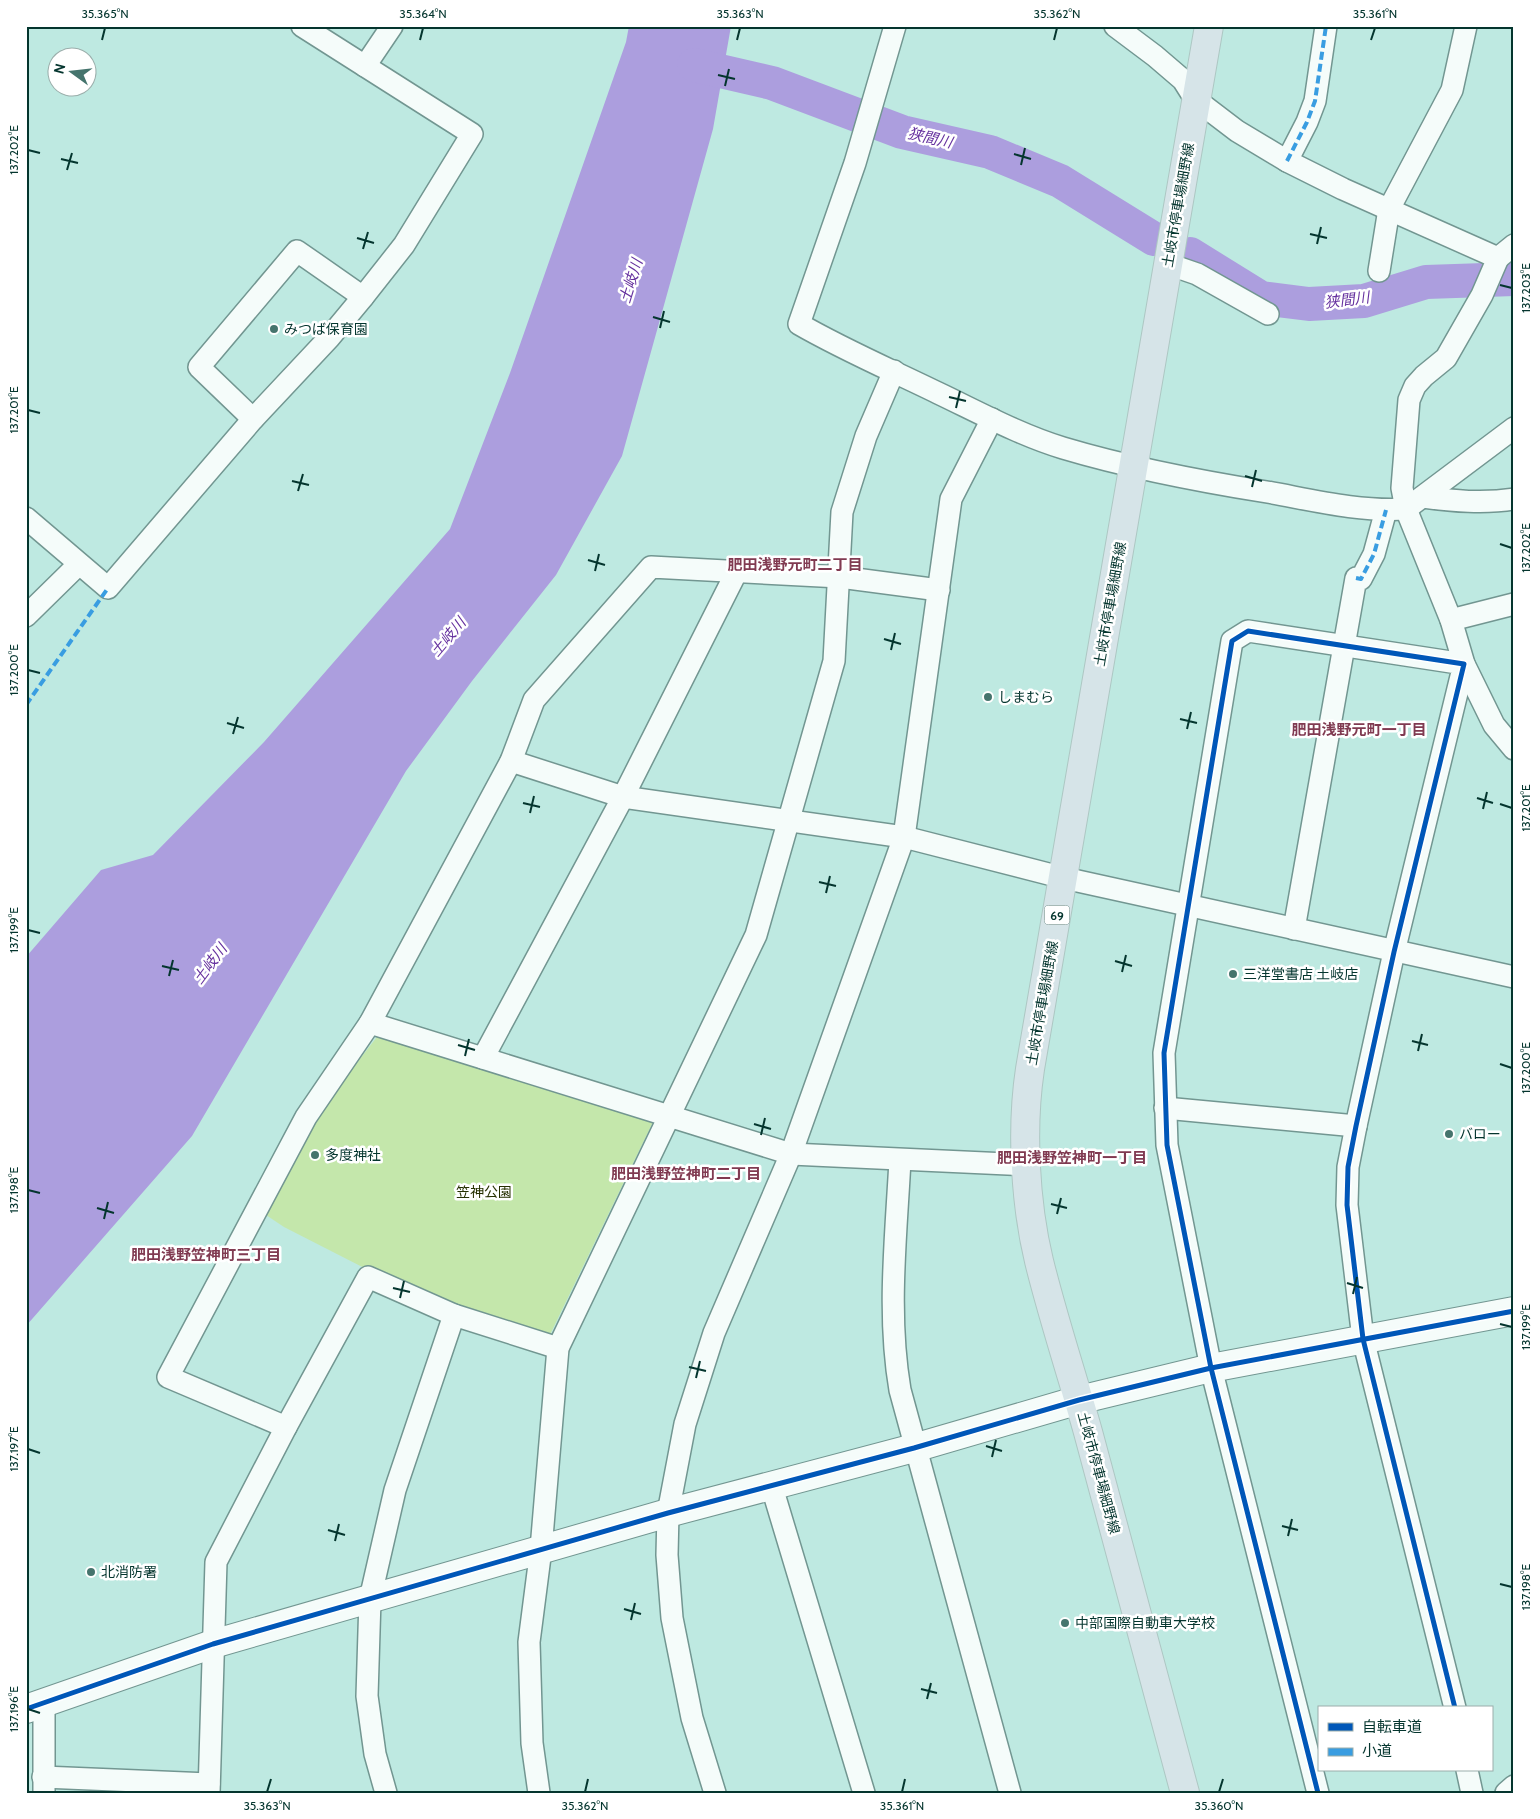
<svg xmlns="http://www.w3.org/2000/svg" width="1540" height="1819" viewBox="0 0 1540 1819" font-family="Cabin,'Noto Sans JP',sans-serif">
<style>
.green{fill:#c4e7ab}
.water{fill:#ac9ede}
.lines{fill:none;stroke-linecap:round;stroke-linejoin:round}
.river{stroke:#ac9ede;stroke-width:34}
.minor-casing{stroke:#729691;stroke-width:24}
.tertiary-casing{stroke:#729691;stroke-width:30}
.primary-casing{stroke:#adc7c3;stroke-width:30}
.minor{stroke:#f5fcfa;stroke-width:21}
.tertiary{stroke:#f5fcfa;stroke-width:28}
.primary{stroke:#d6e4e8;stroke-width:28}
.quiet{stroke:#399de1;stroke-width:4;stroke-dasharray:8 4;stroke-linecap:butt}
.cycleway-casing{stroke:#fff;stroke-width:8}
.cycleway{stroke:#0057b8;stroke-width:5}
.ticks{fill:none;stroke:#04352e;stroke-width:2}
.poi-dot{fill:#45746d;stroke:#fff;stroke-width:2}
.labels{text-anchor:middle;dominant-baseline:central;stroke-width:5;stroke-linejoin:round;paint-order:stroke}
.shield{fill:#fff;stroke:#4f726d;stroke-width:1}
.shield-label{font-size:12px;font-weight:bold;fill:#04352e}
.street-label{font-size:14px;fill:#04352e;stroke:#fff}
.poi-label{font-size:14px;fill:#04352e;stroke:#fff;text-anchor:start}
.park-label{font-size:14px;fill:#263001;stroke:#fff}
.water-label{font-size:15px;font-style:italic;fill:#66329f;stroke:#fff}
.neighbourhood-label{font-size:15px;font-weight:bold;fill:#803a51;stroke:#fff}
.neatline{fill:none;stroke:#04352e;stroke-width:2}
.ticks-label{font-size:12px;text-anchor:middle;fill:#04352e}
</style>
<rect width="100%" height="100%" fill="#bee9e1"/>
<polygon class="green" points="380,1033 654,1120 545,1345 427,1300 284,1227 263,1213 313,1119"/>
<polygon class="water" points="629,26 731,26 713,129 622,456 556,575 472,681 406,771 192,1136 26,1326 26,957 101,870 153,855 264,742 450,529 510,373 626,42"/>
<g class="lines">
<g class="river">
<polyline points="694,65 772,83 902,132 990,152 1060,181 1154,239"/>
<polyline points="1190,254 1261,298 1309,304 1364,301 1426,282 1514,279"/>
</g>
<g class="minor-casing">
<g id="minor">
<path d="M895 26 855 163 799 324C844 350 891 370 938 393 978 412 1020 435 1063 448 1130 468 1198 481 1267 492 1312 500 1359 512 1406 509L1514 428"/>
<polyline points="1115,26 1155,56 1183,80 1195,99 1237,131 1287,161 1343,189 1498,258 1482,295 1446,358 1424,376 1415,386 1409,400 1402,488 1406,509 1451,620 1464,664 1494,725 1514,749"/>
<polyline points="365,66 392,26"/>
<polyline points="1287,161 1307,122 1315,101 1326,26"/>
<polyline points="1498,258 1514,245"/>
<polyline points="1168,264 1197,274 1268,314"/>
<polyline points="1379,271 1389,209 1452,90 1466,26"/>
<polyline points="253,419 199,367 297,251 363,297"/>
<path d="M1423 497C1454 501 1483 504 1514 499"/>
<polyline points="26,518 108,588 253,419 329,338 363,297 404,245 472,134 302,26"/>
<polyline points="26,616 79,564"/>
<polyline points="1451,620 1514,604"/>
<polyline points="511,761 623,797 904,837 1064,878 1514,977"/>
<polyline points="1294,929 1356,578 1361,579 1374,554 1386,510"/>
<polyline points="370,1023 791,1154 1027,1165"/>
<polyline points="483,1058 623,797 737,571"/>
<polyline points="1165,1108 1356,1126"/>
<path d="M900 1160C896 1237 887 1314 900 1390L1010 1793"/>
<polyline points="286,1427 168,1377 306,1117 370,1023 511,761 534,700 651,567 840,577 939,590"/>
<polyline points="771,1484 864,1793"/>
<polyline points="1467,1770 1472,1793"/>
<polyline points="43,1777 209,1784"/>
<polyline points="44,1793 44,1703"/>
<polyline points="209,1793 216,1562 286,1427 368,1277 454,1315 558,1348"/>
<polyline points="386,1793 375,1754 367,1696 370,1599 395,1490 454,1315"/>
<polyline points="539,1793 532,1743 529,1642 541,1549 558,1348 756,935 834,661 842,512 866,436 894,371"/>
<polyline points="715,1793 692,1718 672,1618 667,1555 668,1513 685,1424 714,1333 791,1154 904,837 951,499 992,419"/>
<polyline points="1318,1793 1211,1368 1167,1145 1164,1053 1232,641 1248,631 1464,664 1394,952 1356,1126 1348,1167 1347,1205 1363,1339 1455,1708"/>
<polyline points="1506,1793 1514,1786"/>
</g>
</g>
<g class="tertiary-casing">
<polyline id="tertiary" points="26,1709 213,1644 668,1513 914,1448 1079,1400 1211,1368 1514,1311"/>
</g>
<g class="primary-casing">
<path id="primary" d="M1185 1793C1153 1672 1120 1552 1088 1432 1072 1375 1053 1318 1039 1261 1025 1203 1021 1128 1030 1069L1209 26"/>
</g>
<use href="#minor" class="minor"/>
<use href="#tertiary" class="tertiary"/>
<use href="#primary" class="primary"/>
<g class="quiet">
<polyline points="1287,161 1307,122 1315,101 1326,26"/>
<polyline points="1356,578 1361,579 1374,554 1386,510"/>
<polyline points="26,705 108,588"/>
</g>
<g class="cycleway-casing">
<g id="cycleway">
<polyline points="26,1709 213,1644 668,1513 914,1448 1079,1400 1211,1368 1514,1311"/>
<polyline points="1318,1793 1211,1368 1167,1145 1164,1053 1232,641 1248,631 1464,664 1394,952 1356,1126 1348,1167 1347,1205 1363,1339 1455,1708"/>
</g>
</g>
<use href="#cycleway" class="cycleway"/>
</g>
<path class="ticks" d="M102 40 105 28M420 40 423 28M737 40 740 28M1054 40 1057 28M1371 40 1375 28M718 75 735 79M725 86 729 69M28 150 40 153M1014 154 1031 159M61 159 78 163M1021 165 1025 148M67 170 72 153M1310 234 1327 238M357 238 374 243M1317 244 1321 227M363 249 368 232M1500 285 1512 288M653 317 670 322M660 328 664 311M949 397 966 401M956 408 960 391M28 410 40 413M1245 476 1262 481M292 481 309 485M1252 487 1256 470M298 491 303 474M1500 544 1512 548M588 560 605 565M595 571 599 554M884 639 901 644M891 650 895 633M28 670 40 673M1180 719 1197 723M227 723 244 728M1187 729 1191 712M233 734 238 717M1477 798 1493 803M523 803 540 807M1500 804 1512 808M1483 809 1487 792M530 813 534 796M819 882 836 886M826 893 830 876M28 930 40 933M1115 961 1132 966M162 966 179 970M1122 972 1126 955M169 976 173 960M1412 1041 1428 1045M458 1045 475 1050M1418 1051 1422 1034M465 1056 469 1039M1500 1064 1512 1068M754 1124 771 1129M761 1135 765 1118M28 1190 40 1193M1051 1204 1067 1208M97 1208 114 1213M1057 1214 1061 1198M104 1219 108 1202M1347 1283 1363 1288M393 1288 410 1292M1353 1294 1357 1277M400 1298 404 1281M1500 1324 1512 1327M689 1367 706 1371M696 1378 700 1361M986 1446 1002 1451M28 1449 40 1453M992 1457 996 1440M1282 1526 1298 1530M328 1530 345 1535M1288 1536 1292 1519M335 1541 339 1524M1500 1584 1512 1587M624 1609 641 1614M631 1620 635 1603M921 1689 937 1693M927 1699 931 1683M28 1709 40 1713M267 1792 271 1779M585 1792 588 1779M902 1792 905 1779M1219 1792 1223 1779"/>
<g class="poi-dot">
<circle cx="274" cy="329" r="5"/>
<circle cx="988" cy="697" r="5"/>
<circle cx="1233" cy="974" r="5"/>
<circle cx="1449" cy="1134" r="5"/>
<circle cx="315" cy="1155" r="5"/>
<circle cx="91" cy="1572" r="5"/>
<circle cx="1065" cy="1623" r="5"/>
</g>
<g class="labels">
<rect class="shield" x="1044.5" y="905.5" width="25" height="19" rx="4"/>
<g class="shield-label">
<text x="1057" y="915">69</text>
</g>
<g class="street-label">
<text transform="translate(1178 205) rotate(-80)">土岐市停車場細野線</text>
<text transform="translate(1110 604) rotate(-80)">土岐市停車場細野線</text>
<text transform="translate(1042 1003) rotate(-80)">土岐市停車場細野線</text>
<text transform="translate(1099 1473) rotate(75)">土岐市停車場細野線</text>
</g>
<g class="poi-label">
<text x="284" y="329">みつば保育園</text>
<text x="998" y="697">しまむら</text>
<text x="1243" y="974">三洋堂書店 土岐店</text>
<text x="1459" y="1134">バロー</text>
<text x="325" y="1155">多度神社</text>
<text x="101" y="1572">北消防署</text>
<text x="1075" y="1623">中部国際自動車大学校</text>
</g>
<g class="park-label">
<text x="484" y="1192">笠神公園</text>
</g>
<g class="water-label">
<text transform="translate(930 138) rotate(13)">狭間川</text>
<text transform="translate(631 281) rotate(-73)">土岐川</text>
<text transform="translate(1347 300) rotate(-7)">狭間川</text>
<text transform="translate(448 637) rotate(-50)">土岐川</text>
<text transform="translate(210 964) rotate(-53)">土岐川</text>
</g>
<g class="neighbourhood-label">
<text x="795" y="565">肥田浅野元町二丁目</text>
<text x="1359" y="730">肥田浅野元町一丁目</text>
<text x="1072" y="1158">肥田浅野笠神町一丁目</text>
<text x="686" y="1174">肥田浅野笠神町二丁目</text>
<text x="206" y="1255">肥田浅野笠神町三丁目</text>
</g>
</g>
<rect width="1540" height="1819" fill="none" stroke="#ffffff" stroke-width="55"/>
<rect x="1318" y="1706" width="175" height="65" fill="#ffffff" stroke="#9baeab"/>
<rect x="1328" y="1723" width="25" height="8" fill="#0057b8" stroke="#9baeab"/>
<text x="1362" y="1732" font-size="15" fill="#04352e">自転車道</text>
<rect x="1328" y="1748" width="25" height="8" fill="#399de1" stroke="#9baeab"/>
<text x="1362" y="1756" font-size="15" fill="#04352e">小道</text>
<g transform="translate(72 72) rotate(285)"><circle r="24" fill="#ffffff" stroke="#9baeab"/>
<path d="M0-4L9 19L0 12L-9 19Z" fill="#45746d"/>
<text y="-8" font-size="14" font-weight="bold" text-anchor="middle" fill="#04352e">N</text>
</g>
<rect x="28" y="28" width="1484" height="1764" class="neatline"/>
<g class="ticks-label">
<text x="105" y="18">35.365°N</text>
<text x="423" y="18">35.364°N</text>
<text x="740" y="18">35.363°N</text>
<text x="1057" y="18">35.362°N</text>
<text x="1375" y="18">35.361°N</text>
<text transform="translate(14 150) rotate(-90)" y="4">137.202°E</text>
<text transform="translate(1526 288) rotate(-90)" y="4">137.203°E</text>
<text transform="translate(14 410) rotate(-90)" y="4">137.201°E</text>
<text transform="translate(1526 548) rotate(-90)" y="4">137.202°E</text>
<text transform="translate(14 670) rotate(-90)" y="4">137.200°E</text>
<text transform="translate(1526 808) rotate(-90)" y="4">137.201°E</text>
<text transform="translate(14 930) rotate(-90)" y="4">137.199°E</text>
<text transform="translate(1526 1068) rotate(-90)" y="4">137.200°E</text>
<text transform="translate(14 1190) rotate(-90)" y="4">137.198°E</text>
<text transform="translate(1526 1327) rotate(-90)" y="4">137.199°E</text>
<text transform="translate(14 1449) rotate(-90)" y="4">137.197°E</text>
<text transform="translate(1526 1587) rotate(-90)" y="4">137.198°E</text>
<text transform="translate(14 1709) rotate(-90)" y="4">137.196°E</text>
<text x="267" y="1810">35.363°N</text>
<text x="585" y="1810">35.362°N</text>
<text x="902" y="1810">35.361°N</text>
<text x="1219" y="1810">35.360°N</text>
</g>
</svg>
